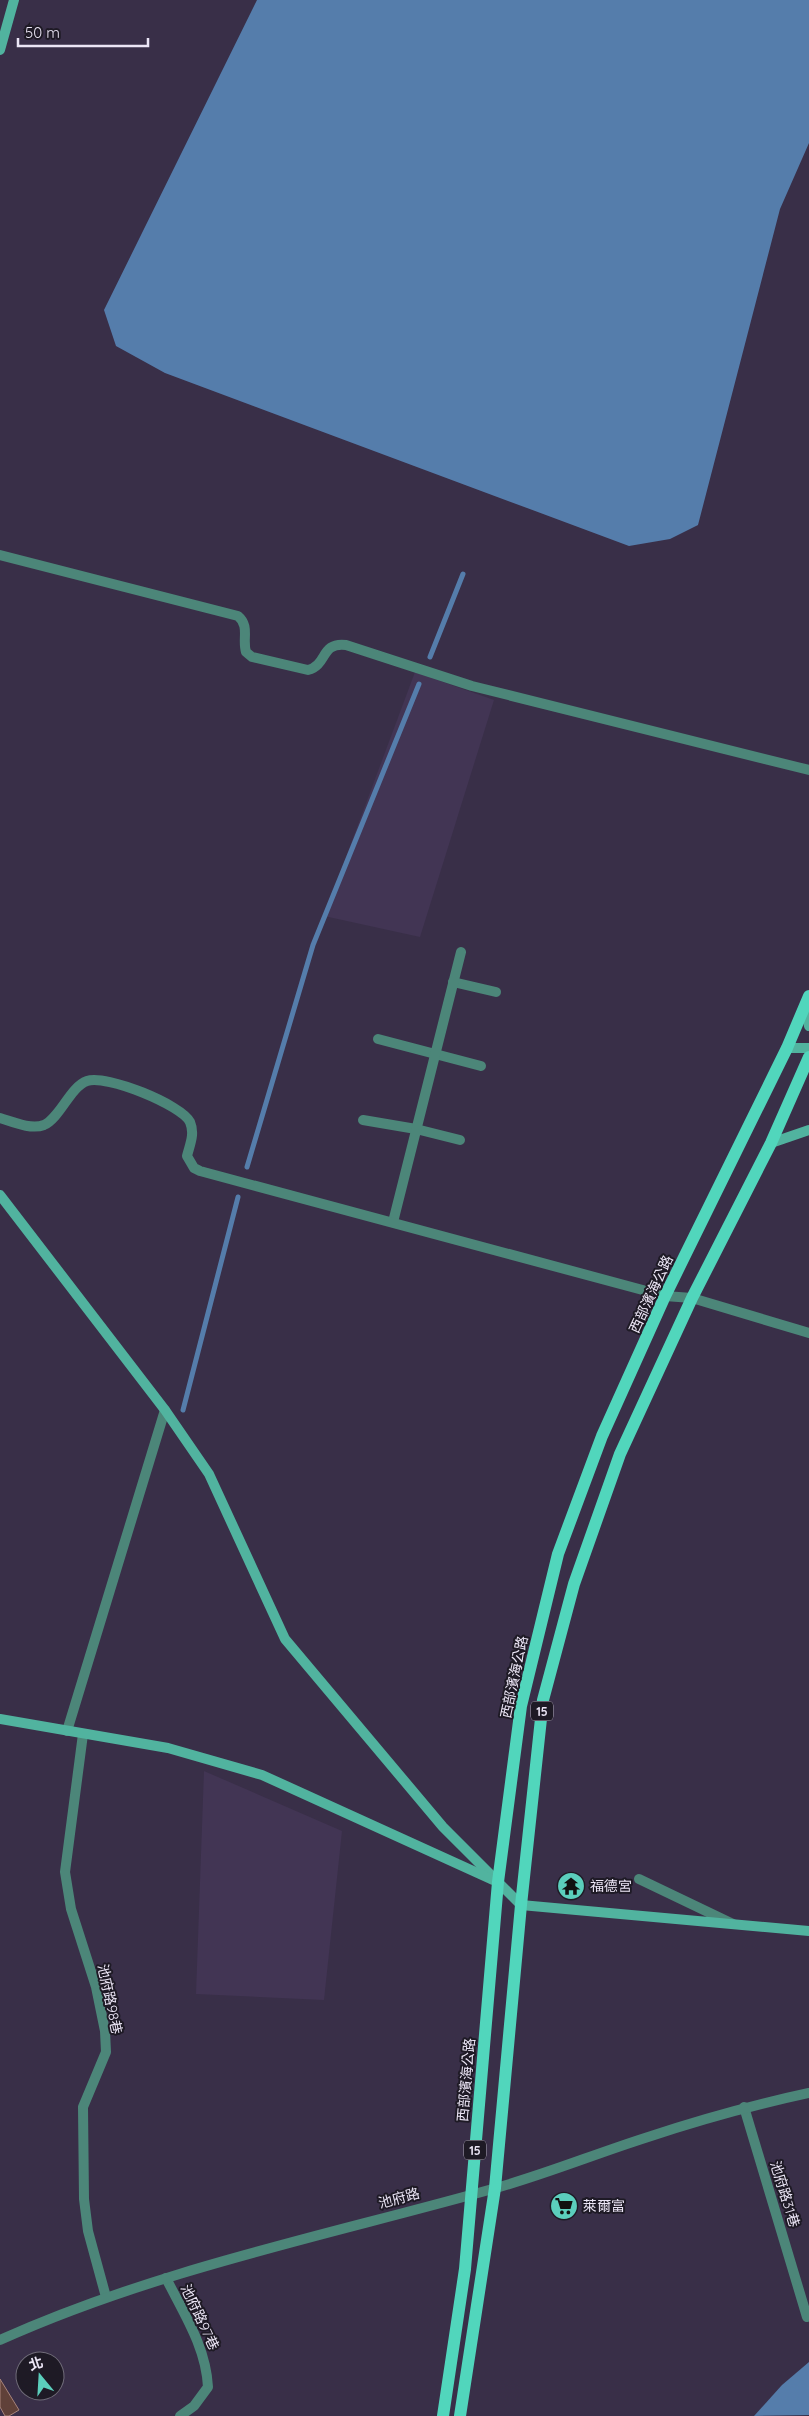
<svg xmlns="http://www.w3.org/2000/svg" width="809" height="2416" viewBox="0 0 809 2416" font-family="Quicksand,'Noto Sans TC',sans-serif">
<style>
.built{fill:#423554}
.water{fill:#557dab}
.lines{fill:none;stroke-linecap:round;stroke-linejoin:round}
.stream{stroke:#557dab;stroke-width:5}
.building{fill:#604139;stroke:#a7847b}
.lane{stroke:#4c8679;stroke-width:10}
.street{stroke:#4c8679;stroke-width:10}
.secondary{stroke:#51b39f;stroke-width:10}
.primary{stroke:#51d6bc;stroke-width:12}
.labels{text-anchor:middle;dominant-baseline:central;stroke-width:4;stroke-linejoin:round;paint-order:stroke}
.shield{fill:#1e1a25;stroke:#aea9b7;stroke-width:1}
.shield-label{font-size:12px;font-weight:bold;fill:#ece6f6}
.street-label{font-size:14px;fill:#ece6f6;stroke:#1e1a25}
.poi-label{font-size:14px;fill:#ece6f6;stroke:#1e1a25;text-anchor:start}
</style>
<rect width="100%" height="100%" fill="#392f48"/>
<g class="built">
<polygon points="415,672 494,700 420,937 324,916"/>
<polygon points="204,1771 342,1831 324,2000 196,1994"/>
</g>
<g class="water">
<polygon points="257,0 809,0 809,143 780,209 698,525 670,539 629,546 165,373 116,346 104,310"/>
<polygon points="809,2362 809,2415 754,2416 782,2385"/>
</g>
<g class="lines">
<g class="stream">
<polyline points="430,657 463,574"/>
<polyline points="247,1167 313,945 419,684"/>
<polyline points="183,1410 238,1197"/>
</g>
</g>
<g class="building">
<polygon points="567,1873 584,1880 575,1899 559,1892"/>
<polygon points="0,2379 19,2410 9,2416 5,2416 0,2407"/>
</g>
<g class="lines">
<g class="lane">
<path d="M0 555 238 616C250 626 242 639 246 652L252 657 308 670C328 665 320 642 346 645L472 686 809 770"/>
<polyline points="453,982 496,992"/>
<polyline points="378,1039 481,1066"/>
<polyline points="363,1120 416,1129 460,1140"/>
<polyline points="393,1222 461,952"/>
<polyline points="83,1734 65,1872 71,1909 96,1987 105,2031 106,2052 83,2107 84,2199 88,2231 106,2297"/>
<polyline points="639,1879 733,1924"/>
<polyline points="744,2107 807,2317"/>
</g>
<g class="street">
<path d="M0 1118C13 1122 31 1130 44 1125 60 1118 70 1087 87 1081 106 1074 182 1105 190 1122 195 1134 190 1144 187 1156L194 1168 200 1171 665 1296 692 1298 809 1333"/>
<polyline points="67,1731 165,1410"/>
<path d="M166 2278C184 2314 206 2347 208 2387L194 2406 180 2416"/>
<path d="M0 2340C158 2269 329 2235 496 2188 546 2174 595 2154 645 2138 699 2120 753 2105 809 2093"/>
</g>
<g class="secondary">
<polyline points="0,50 14,0"/>
<polyline points="805,1005 809,1026"/>
<polyline points="787,1048 809,1048"/>
<polyline points="771,1143 809,1130"/>
<polyline points="0,1195 165,1410 209,1474 285,1639 443,1827 521,1905 809,1931"/>
<polyline points="0,1719 168,1748 262,1775 493,1880"/>
</g>
<g class="primary">
<polyline points="443,2416 465,2269 498,1882 521,1706 558,1554 602,1436 665,1296 787,1048 809,996"/>
<polyline points="460,2416 495,2188 521,1905 543,1700 574,1584 620,1454 692,1298 771,1143 809,1057"/>
</g>
</g>
<defs>
<g id="temple-disc" transform="scale(1.4375)"><circle r="9.5" fill="#5bcebc" stroke="#1e1a25"/><path d="M0-6L5-2H3V0L6.5 2.5H4V6H1.5V3h-3V6H-4V2.5H-6.5L-3 0V-2H-5Z" fill="#111"/></g>
<g id="supermarket-disc" transform="scale(1.4375)"><circle r="9.5" fill="#5bcebc" stroke="#1e1a25"/><path d="M-6-5.5h2.5l.6 2H6L4.5 2H-2.5L-4.4-4H-6ZM-1.5 3.2a1.3 1.3 0 1 0 .1 0ZM3 3.2a1.3 1.3 0 1 0 .1 0Z" fill="#111"/></g>
</defs>
<g fill-rule="evenodd">
<use href="#temple-disc" x="571" y="1886"/>
<use href="#supermarket-disc" x="564" y="2206"/>
</g>
<g class="labels">
<g class="shield">
<rect x="531" y="1701.5" width="22" height="19" rx="4"/>
<rect x="464" y="2140.5" width="22" height="19" rx="4"/>
</g>
<g class="shield-label">
<text x="542" y="1711">15</text>
<text x="475" y="2150">15</text>
</g>
<g class="street-label">
<text transform="translate(651 1294) rotate(-65)">西部濱海公路</text>
<text transform="translate(514 1677) rotate(-78)">西部濱海公路</text>
<text transform="translate(110 1999) rotate(78)">池府路98巷</text>
<text transform="translate(466 2080) rotate(-85)">西部濱海公路</text>
<text transform="translate(785 2194) rotate(73)">池府路31巷</text>
<text transform="translate(399 2198) rotate(-15)">池府路</text>
<text transform="translate(200 2317) rotate(65)">池府路97巷</text>
</g>
<g class="poi-label">
<text x="590" y="1886">福德宮</text>
<text x="583" y="2206">萊爾富</text>
</g>
</g>
<g transform="translate(40 2376) rotate(342)"><circle r="24" fill="#1e1a25" stroke="#706c79"/>
<path d="M0-4L9 19L0 12L-9 19Z" fill="#5bcebc"/>
<text y="-8" font-size="14" font-weight="bold" text-anchor="middle" fill="#ece6f6">北</text>
</g>
<path d="M18 38v8h130v-8" fill="none" stroke="#ece6f6" stroke-width="2.5"/>
<text x="25" y="38" font-size="15" fill="#ece6f6" stroke="#1e1a25" stroke-width="4" paint-order="stroke">50 m</text>
</svg>
